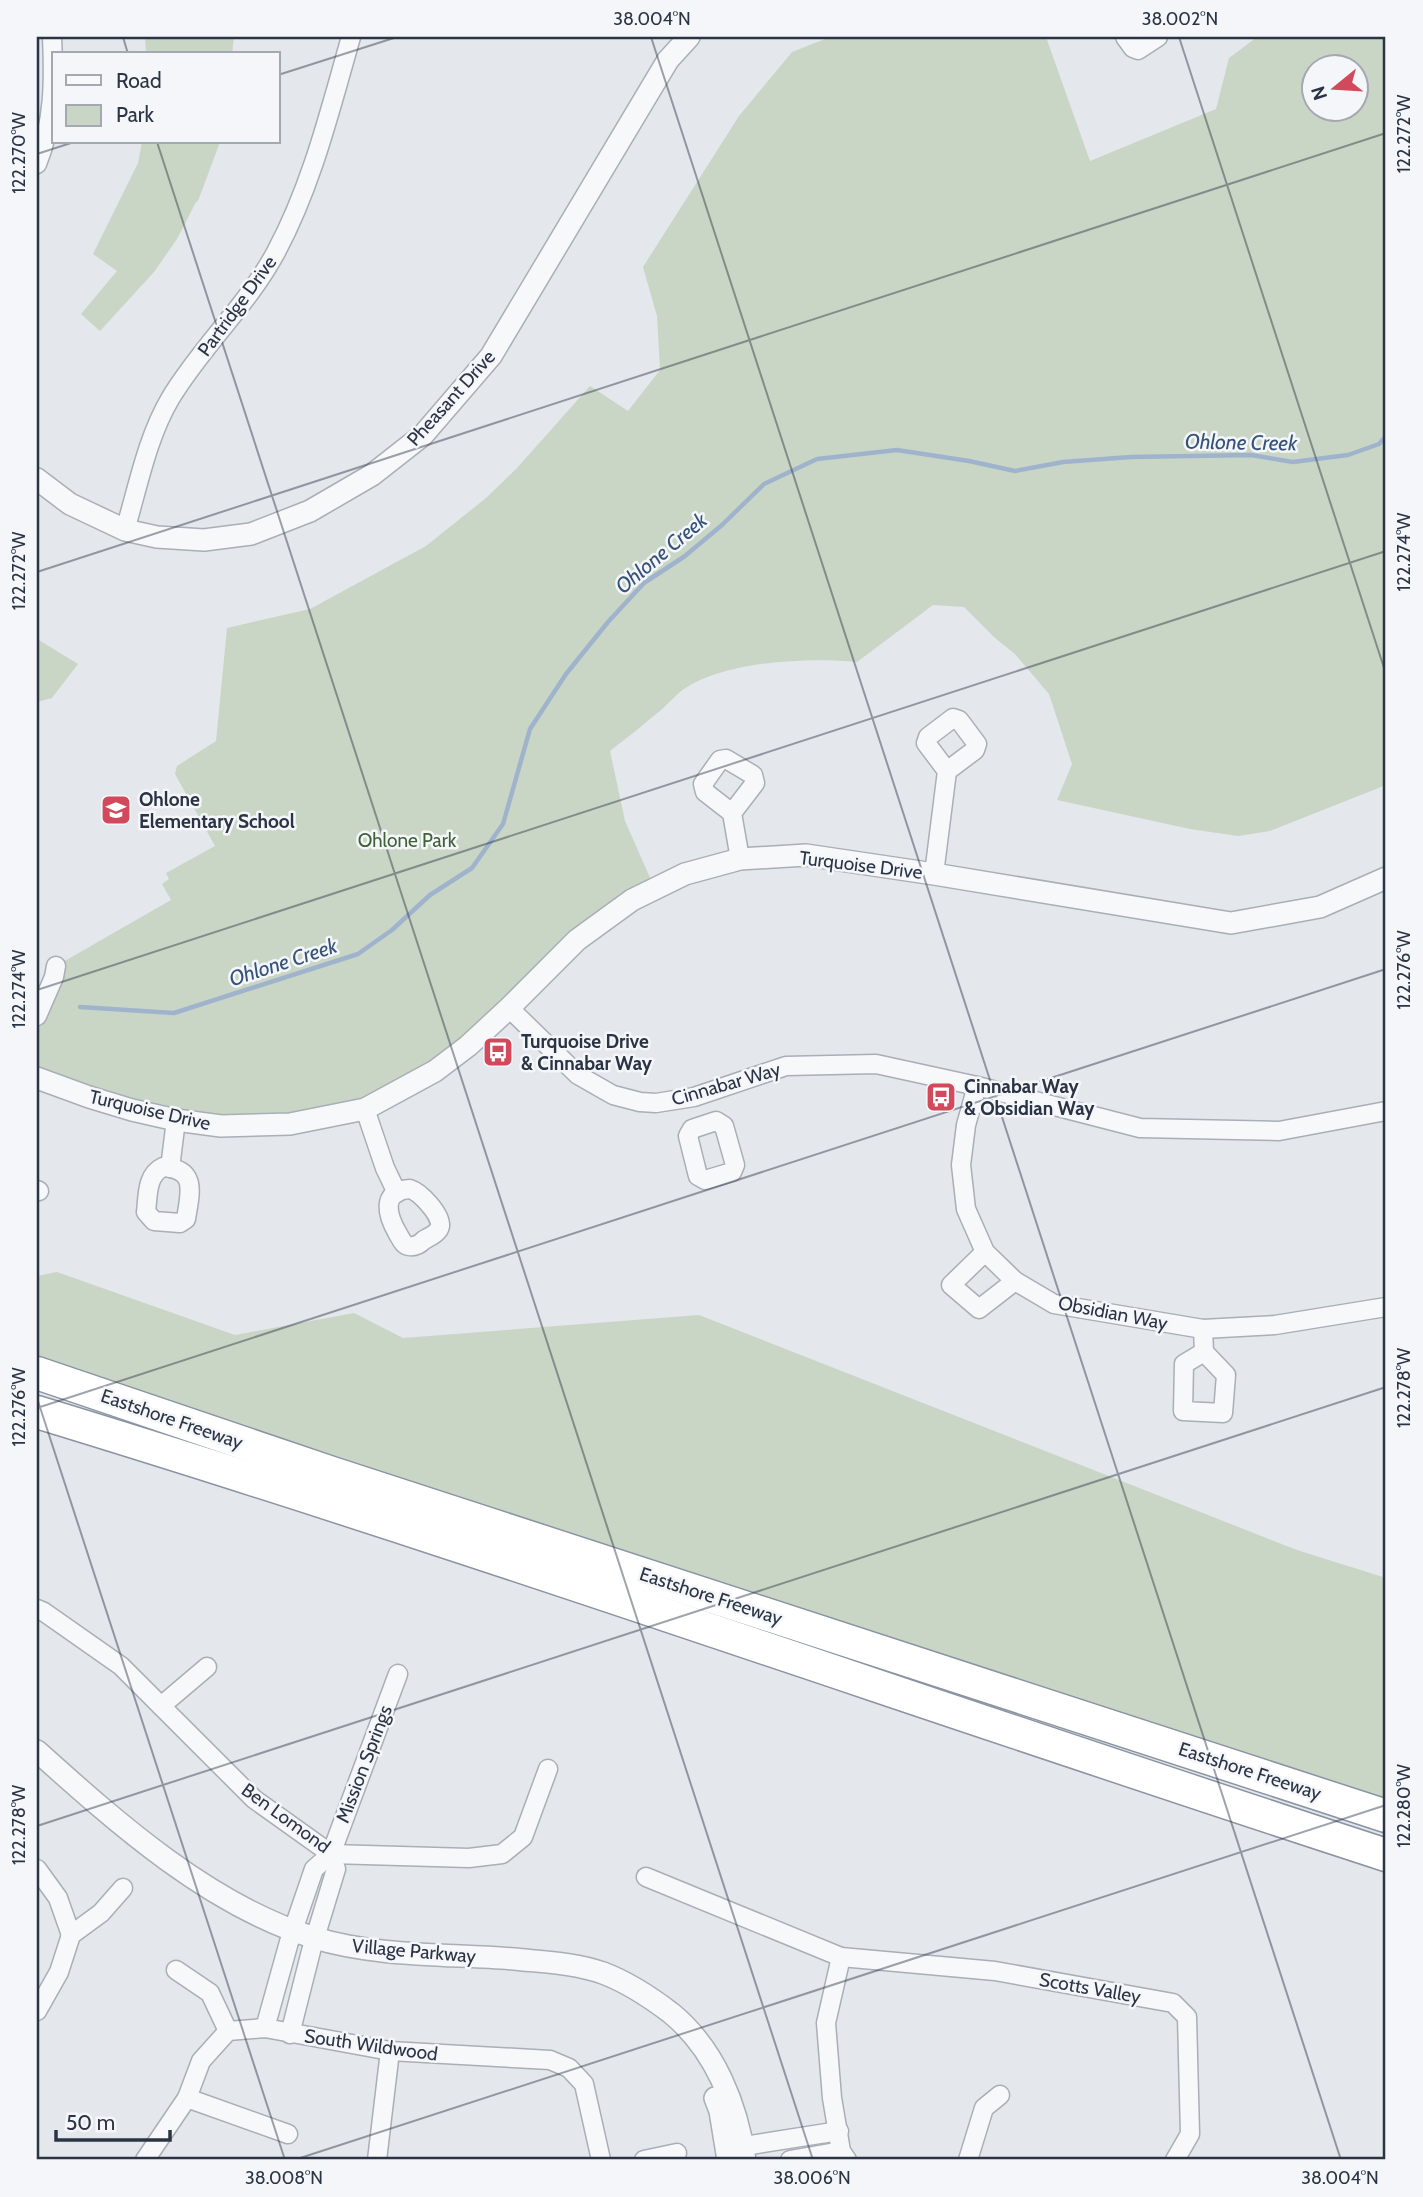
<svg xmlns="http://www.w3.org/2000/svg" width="1423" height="2197" viewBox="0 0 1423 2197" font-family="Cabin,sans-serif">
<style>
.green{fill:#c9d6c5;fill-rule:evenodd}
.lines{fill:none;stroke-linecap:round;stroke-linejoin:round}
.stream{stroke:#9fb4cc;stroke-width:4.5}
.minor-casing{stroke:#a9aeb7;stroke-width:21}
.tertiary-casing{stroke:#a9aeb7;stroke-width:24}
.motorway-casing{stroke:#8b94a3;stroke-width:35}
.minor{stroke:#f7f8fa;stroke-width:18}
.tertiary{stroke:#f7f8fa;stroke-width:21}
.motorway{stroke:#fff;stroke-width:32}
.ticks{fill:none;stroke:#2b3445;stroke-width:2;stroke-opacity:0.45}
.labels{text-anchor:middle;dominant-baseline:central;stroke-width:5;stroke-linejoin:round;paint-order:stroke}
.street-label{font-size:19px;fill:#2b3445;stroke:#f4f6f9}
.poi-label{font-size:19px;font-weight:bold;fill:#2b3445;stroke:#f4f6f9;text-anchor:start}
.park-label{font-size:19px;fill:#3f6138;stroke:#f4f6f9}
.water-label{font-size:21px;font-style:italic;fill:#34527a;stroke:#f4f6f9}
.neatline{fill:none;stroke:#2b3445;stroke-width:2.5}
.ticks-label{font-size:18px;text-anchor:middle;fill:#2b3445}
</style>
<rect width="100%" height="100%" fill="#e4e7ec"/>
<g class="green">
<polygon points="145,37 234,37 232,54 146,54"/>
<path d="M830 37H1046L1090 161 1216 109 1229 58 1257 37H1386V785L1270 831 1238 836 1190 829 1057 800 1072 764 1049 694 1015 654 995 638 964 607 933 605 857 662C808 657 726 661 684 689 674 696 666 707 656 714 641 727 625 739 610 751L625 821 655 889 403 1090 243 1126 37 1078V1016L56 966 171 900 162 884 169 879 166 873 215 846 175 774 177 766 216 741 227 628 310 609 426 546 486 498 517 468 590 386 628 411 660 370 657 316 643 267 739 116 792 52ZM1314 66H1356V108H1314Z"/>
<polygon points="142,142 220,142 198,201 196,202 177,239 154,272 100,331 81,314 117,271 93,254 138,163"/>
<polygon points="37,639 78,664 52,698 37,702"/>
<polygon points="57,1272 235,1335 354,1313 403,1338 699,1315 1297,1550 1386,1578 1386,1816 37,1373 37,1276"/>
</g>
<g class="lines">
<polyline class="stream" points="80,1007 174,1013 358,954 392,930 430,895 472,868 503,824 530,729 566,674 608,622 644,583 685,556 722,525 764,484 817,459 897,450 969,461 1015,471 1063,462 1131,457 1251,455 1293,462 1348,455 1379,444 1386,436"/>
<g class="minor-casing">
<g id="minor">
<polyline points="1125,37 1133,48 1138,50 1158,37"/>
<path d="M37 164C54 122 54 81 52 37"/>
<path d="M125 530C138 487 147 438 170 399 201 347 247 306 276 252 312 185 330 110 351 37"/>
<polyline points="732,813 755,783 753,775 726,759 720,760 703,784 705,792 732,813 740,859"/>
<polyline points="934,874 947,771 926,743 928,737 953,718 959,720 977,744 975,750 947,771"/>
<polyline points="509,1008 578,1075 613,1095 640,1102 656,1103 694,1097 786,1066 876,1064 977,1086 1140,1128 1279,1131 1386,1111"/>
<polyline points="37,1016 54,977 56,966"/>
<polyline points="977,1086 966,1125 961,1165 966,1209 985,1252 1015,1281 1054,1304 1203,1329 1275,1325 1386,1307"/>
<polyline points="365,1109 385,1168 397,1193"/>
<polygon points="716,1121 724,1126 735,1165 732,1172 705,1180 698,1176 688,1136 692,1129"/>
<path d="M163 1167C198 1169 190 1193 186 1219L180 1223 154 1221 146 1212C148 1197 146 1175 163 1167Z"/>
<polyline points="170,1168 176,1120"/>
<path d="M410 1189C420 1192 441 1214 440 1226 439 1233 429 1237 424 1240 420 1244 415 1247 409 1246 403 1245 401 1239 398 1234 388 1217 379 1191 410 1189Z"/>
<polyline points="37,1190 39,1191"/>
<polyline points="985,1252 951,1285 979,1309 1015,1281"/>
<polyline points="1203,1329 1204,1352 1184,1364 1183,1411 1223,1413 1226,1375 1204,1352"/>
<polyline points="37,1609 44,1612 121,1666 254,1799 331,1854 469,1858 502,1854 523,1837 548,1769"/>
<polyline points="161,1706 207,1667"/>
<polyline points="37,1869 58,1898 71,1935"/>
<polyline points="646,1877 841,1957 995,1971 1173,2003 1187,2017 1190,2134 1175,2160"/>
<polyline points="841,1957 826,2023 832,2098 841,2151 847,2160"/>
<polyline points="176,1970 210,1993 228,2031"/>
<polyline points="37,2011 59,1972 71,1935 101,1913 123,1888"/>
<polyline points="265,2028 289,1942 314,1869 331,1854 398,1674"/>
<polyline points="290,2034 311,1951 336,1869 331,1854"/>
<polyline points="187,2098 288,2134"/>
<polyline points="732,2148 839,2131"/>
<polyline points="145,2160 187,2098 201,2061 228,2031 265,2028 390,2051 550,2060 569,2068 584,2084 601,2160"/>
<polyline points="377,2160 390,2051"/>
<polyline points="644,2160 677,2153"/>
<polyline points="790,2160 841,2151"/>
<polyline points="968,2160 984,2108 1000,2095"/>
</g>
</g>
<g class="tertiary-casing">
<g id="tertiary">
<polyline points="37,479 70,504 125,530 157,537 204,540 251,534 310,511 372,475 423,435 491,356 668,60 689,37"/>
<polyline points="37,1078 89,1097 132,1110 176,1120 221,1126 290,1124 365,1109 435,1071 468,1046 509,1008 577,940 632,900 685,874 740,859 806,855 934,874 1231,923 1320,907 1386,878"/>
<path d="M37 1751C117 1823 210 1906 315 1938 377 1957 450 1954 514 1959 543 1962 575 1963 603 1973 627 1982 650 1997 671 2013 715 2049 737 2105 745 2160"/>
<polyline points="715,2098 720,2111 728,2160"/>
</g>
</g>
<g class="motorway-casing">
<g id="motorway">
<polyline points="37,1373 332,1473 1386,1816"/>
<path d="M37 1412C490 1550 936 1709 1386 1855"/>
</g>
</g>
<use href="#minor" class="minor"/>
<use href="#tertiary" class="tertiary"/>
<use href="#motorway" class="motorway"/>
</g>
<path class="ticks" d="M123 37 128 54M651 37 1341 2160M1179 37 1386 674M278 75 397 37M157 142 813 2160M37 154 74 142M37 572 1386 133M37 990 1386 551M37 1398 285 2160M37 1408 1386 969M37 1826 1386 1387M294 2160 1386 1805"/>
<defs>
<g id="school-square" transform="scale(1.575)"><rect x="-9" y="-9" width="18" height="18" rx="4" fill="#d1495b" stroke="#f4f6f9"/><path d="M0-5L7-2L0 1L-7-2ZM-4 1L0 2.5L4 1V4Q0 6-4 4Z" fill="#fff"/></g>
<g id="bus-square" transform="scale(1.575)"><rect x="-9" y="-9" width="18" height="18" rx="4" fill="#d1495b" stroke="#f4f6f9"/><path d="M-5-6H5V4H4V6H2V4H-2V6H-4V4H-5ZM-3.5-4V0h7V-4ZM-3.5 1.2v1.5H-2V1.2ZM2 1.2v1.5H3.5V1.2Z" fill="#fff"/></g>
</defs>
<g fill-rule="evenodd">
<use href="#school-square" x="116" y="810"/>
<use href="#bus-square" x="498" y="1052"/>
<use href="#bus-square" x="941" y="1097"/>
</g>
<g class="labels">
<g class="street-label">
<text transform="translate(237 306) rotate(-54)">Partridge Drive</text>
<text transform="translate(451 398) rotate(-48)">Pheasant Drive</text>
<text transform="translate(861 865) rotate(7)">Turquoise Drive</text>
<text transform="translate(726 1084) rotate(-16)">Cinnabar Way</text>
<text transform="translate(150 1110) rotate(13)">Turquoise Drive</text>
<text transform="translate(1113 1313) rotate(11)">Obsidian Way</text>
<text transform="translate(172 1419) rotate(19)">Eastshore Freeway</text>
<text transform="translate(711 1596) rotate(18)">Eastshore Freeway</text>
<text transform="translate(364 1764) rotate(-69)">Mission Springs</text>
<text transform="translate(1250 1771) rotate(18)">Eastshore Freeway</text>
<text transform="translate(286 1818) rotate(36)">Ben Lomond</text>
<text transform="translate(414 1951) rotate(5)">Village Parkway</text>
<text transform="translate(1090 1988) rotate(10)">Scotts Valley</text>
<text transform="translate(371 2045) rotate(8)">South Wildwood</text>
</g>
<g class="poi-label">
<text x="139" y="799">Ohlone<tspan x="139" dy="22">Elementary School</tspan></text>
<text x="521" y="1041">Turquoise Drive<tspan x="521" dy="22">&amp; Cinnabar Way</tspan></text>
<text x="964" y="1086">Cinnabar Way<tspan x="964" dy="22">&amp; Obsidian Way</tspan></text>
</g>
<g class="park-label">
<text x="407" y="840">Ohlone Park</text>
</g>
<g class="water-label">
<text transform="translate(1241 442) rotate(1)">Ohlone Creek</text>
<text transform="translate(661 553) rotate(-40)">Ohlone Creek</text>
<text transform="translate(283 962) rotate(-18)">Ohlone Creek</text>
</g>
</g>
<rect width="1423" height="2197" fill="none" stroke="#f4f6f9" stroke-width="77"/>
<rect x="52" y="52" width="228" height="91" fill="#f4f6f9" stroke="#a4a8b1" stroke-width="2"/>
<rect x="66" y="75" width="35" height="10" fill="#f7f8fa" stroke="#a4a8b1" stroke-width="2"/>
<text x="116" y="88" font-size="21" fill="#2b3445">Road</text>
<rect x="66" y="105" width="35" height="21" fill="#c9d6c5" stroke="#a4a8b1" stroke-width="2"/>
<text x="116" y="122" font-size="21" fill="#2b3445">Park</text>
<g transform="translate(1335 88) rotate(252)"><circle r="33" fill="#f4f6f9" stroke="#a4a8b1" stroke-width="2"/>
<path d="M0-5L12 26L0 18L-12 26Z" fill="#d1495b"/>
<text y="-10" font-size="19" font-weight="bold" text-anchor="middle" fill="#2b3445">N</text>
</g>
<path d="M56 2130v10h114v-10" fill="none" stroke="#2b3445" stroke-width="3.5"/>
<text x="66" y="2130" font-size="21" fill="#2b3445" stroke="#f4f6f9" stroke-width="5" paint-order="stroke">50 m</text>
<rect x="38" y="38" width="1346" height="2120" class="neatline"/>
<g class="ticks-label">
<text x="652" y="25">38.004°N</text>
<text x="1180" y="25">38.002°N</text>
<text transform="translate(1404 134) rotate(-90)" y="6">122.272°W</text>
<text transform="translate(19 153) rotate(-90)" y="6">122.270°W</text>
<text transform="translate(1404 552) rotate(-90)" y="6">122.274°W</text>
<text transform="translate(19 571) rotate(-90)" y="6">122.272°W</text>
<text transform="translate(1404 970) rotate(-90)" y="6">122.276°W</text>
<text transform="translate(19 989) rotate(-90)" y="6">122.274°W</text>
<text transform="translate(1404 1388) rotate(-90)" y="6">122.278°W</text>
<text transform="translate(19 1407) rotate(-90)" y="6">122.276°W</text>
<text transform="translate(1404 1806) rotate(-90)" y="6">122.280°W</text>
<text transform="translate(19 1825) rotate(-90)" y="6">122.278°W</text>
<text x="284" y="2184">38.008°N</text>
<text x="812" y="2184">38.006°N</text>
<text x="1340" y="2184">38.004°N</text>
</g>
</svg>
